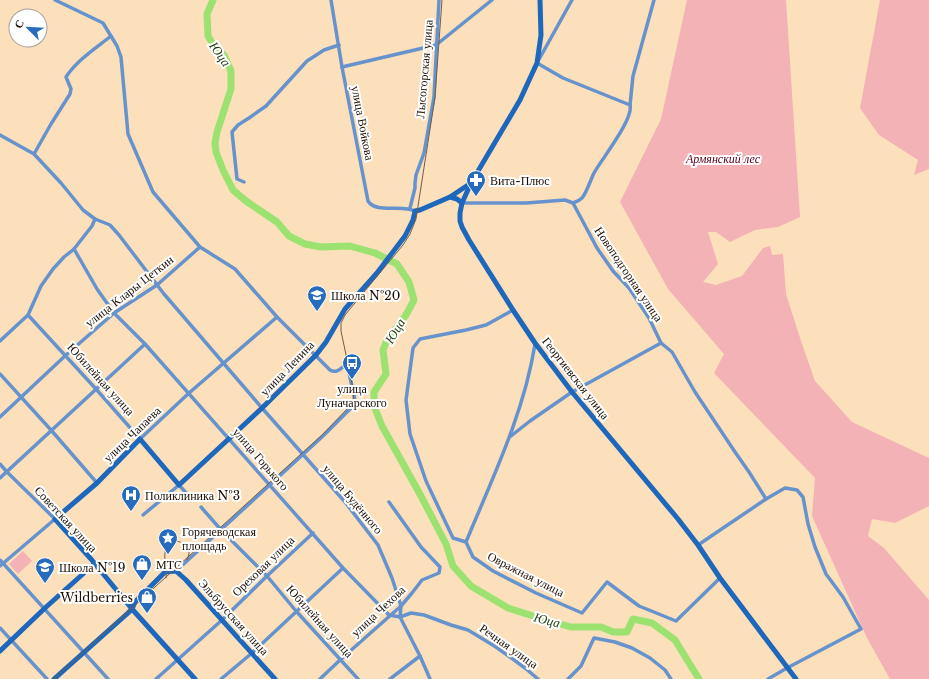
<svg xmlns="http://www.w3.org/2000/svg" width="929" height="679" viewBox="0 0 929 679" font-family="'Libre Baskerville',serif">
<style>
.green{fill:#f3b2b6}
.lines{fill:none;stroke-linecap:round;stroke-linejoin:round}
.river{stroke:#9be271;stroke-width:7}
.street{stroke:#6693cd;stroke-width:3.5}
.secondary{stroke:#1d68bd;stroke-width:5}
.tram{stroke:#725d47;stroke-width:1}
.labels{text-anchor:middle;dominant-baseline:central;stroke-width:4;stroke-linejoin:round;paint-order:stroke}
.street-label{font-size:12px;fill:#1e0e00;stroke:#fff}
.park-label{font-size:12px;font-style:italic;fill:#580219;stroke:#fff}
.poi-label{font-size:12px;fill:#1e0e00;stroke:#fff;text-anchor:start}
.water-label{font-size:13px;font-style:italic;fill:#233e12;stroke:#fff}
</style>
<rect width="100%" height="100%" fill="#fce0bb"/>
<g class="green">
<polygon points="687,0 786,0 800,217 778,227 755,230 730,242 716,232 708,232 718,264 703,282 716,285 742,276 763,248 770,246 772,255 783,254 786,294 801,341 815,381 852,422 929,458 929,506 895,523 872,519 868,536 884,548 929,600 929,679 890,679 867,638 812,516 815,478 714,373 724,354 668,289 620,202 661,119"/>
<polygon points="880,0 929,0 929,169 914,175 918,160 879,135 860,108"/>
<polygon points="23,551 32,561 18,574 9,564"/>
</g>
<g class="lines">
<polyline class="river" points="213,0 207,14 208,36 214,46 224,55 231,71 231,89 217,132 215,143 216,152 223,170 233,190 246,201 277,222 289,236 305,244 321,247 350,246 375,253 397,264 409,282 414,300 406,315 387,340 383,350 386,374 374,392 374,406 382,426 421,496 446,544 453,566 471,586 508,608 546,620 571,627 601,627 613,632 627,632 633,619 652,623 675,640 699,679"/>
<g class="street">
<path d="M55 0 103 23 117 46 121 57 128 134 153 192 200 247 235 269 277 317 330 370C337 374 341 368 347 364L355 400 351 408 323 436 176 571"/>
<path d="M331 0 342 67 368 201C376 214 402 204 415 211"/>
<polyline points="572,0 537,63 563,78 630,105"/>
<path d="M654 0 633 76 630 105C634 119 601 160 594 173 591 179 586 194 582 198 580 200 576 202 573 203L597 248 613 271 629 288 649 318 661 343 672 352 695 392 735 452 749 472 766 499 785 488 797 490 803 497 808 524 815 547 826 574 843 597 861 629 787 668 768 679"/>
<polyline points="342,67 436,45 492,0"/>
<polyline points="0,135 34,154 61,183 83,210 95,219 110,225 119,235 164,294 262,408 345,502 378,545 392,578 401,606 400,617 411,613 424,615 451,625 468,630 496,647 525,668 538,679"/>
<path d="M34 154 51 124 70 94 71 89 66 77C77 60 96 48 111 36"/>
<polyline points="244,182 237,179 232,132 238,125 249,118 266,106 307,61 324,50 339,45"/>
<polyline points="462,203 526,203 565,200 573,203"/>
<polyline points="410,208 415,188 415,183 416,175 424,153 434,97 439,0"/>
<polyline points="74,249 97,289 114,313 145,344 343,568 389,615 400,617 420,656 430,679"/>
<polyline points="513,310 486,325 466,330 420,339 413,348 406,400 410,434 426,481 453,538 466,542 473,557 493,571 536,593 582,613 607,582 639,606 676,621 720,578"/>
<polyline points="28,315 96,389 140,439 189,393 277,317"/>
<polyline points="0,341 28,315 41,286 53,269 64,257 74,249 92,226 95,219"/>
<polyline points="0,374 51,430 97,483"/>
<polyline points="0,417 66,355 114,313 157,285 200,247"/>
<polyline points="511,436 530,421 572,392 661,343"/>
<polyline points="0,464 7,472 55,519 0,566"/>
<polyline points="0,478 145,344"/>
<polyline points="201,507 222,531 267,576 296,611 358,679"/>
<polyline points="143,515 179,485 188,495"/>
<path d="M466 542C493 477 524 413 535 344"/>
<polyline points="698,545 766,499"/>
<polyline points="0,560 108,679"/>
<polyline points="0,628 47,679"/>
<polyline points="156,679 222,620 267,576 313,533"/>
<polyline points="221,679 252,653 343,568"/>
<polyline points="320,679 340,660 401,606 412,593 422,580 439,573 440,567 421,547 389,502"/>
<polyline points="390,679 420,656"/>
<polyline points="568,679 581,666 594,638 615,642 632,648 650,658 665,670 671,679"/>
</g>
<g class="secondary">
<polyline points="540,0 541,35 537,63 520,100 471,183 462,203 460,213 460,221 462,227 469,240 513,310 535,343 572,392 678,519 698,545 720,578 796,679"/>
<polyline points="450,197 457,199 462,203"/>
<polyline points="0,651 45,608 94,564"/>
<polyline points="54,679 128,613 132,609 135,602 165,572 176,571 186,580 275,679"/>
<polyline points="195,679 132,609 91,559 55,519 97,483 140,439 179,485 262,408 316,355 326,342 345,309 377,273 405,236 413,220 415,211 420,210 450,197 471,183"/>
</g>
<g class="tram">
<path d="M166 578C168 567 159 549 172 542 178 539 184 544 189 549V554L187 560"/>
<polyline points="54,679 323,434 350,406 353,400 354,393 341,331 341,323 345,315 403,245 410,234 416,219 435,97 442,0"/>
</g>
</g>
<defs>
<g id="pharmacy-pin" transform="scale(1)"><path d="M0 17L-7.5 6A9.5 9.5 0 1 1 7.5 6Z" fill="#266bbc" stroke="#fff"/><path d="M-2-6h4v4h4v4h-4v4h-4v-4h-4v-4h4Z" fill="#fff"/></g>
<g id="school-pin" transform="scale(1)"><path d="M0 17L-7.5 6A9.5 9.5 0 1 1 7.5 6Z" fill="#266bbc" stroke="#fff"/><path d="M0-5L7-2L0 1L-7-2ZM-4 1L0 2.5L4 1V4Q0 6-4 4Z" fill="#fff"/></g>
<g id="bus-pin" transform="scale(1)"><path d="M0 17L-7.5 6A9.5 9.5 0 1 1 7.5 6Z" fill="#266bbc" stroke="#fff"/><path d="M-5-6H5V4H4V6H2V4H-2V6H-4V4H-5ZM-3.5-4V0h7V-4ZM-3.5 1.2v1.5H-2V1.2ZM2 1.2v1.5H3.5V1.2Z" fill="#fff"/></g>
<g id="hospital-pin" transform="scale(1)"><path d="M0 17L-7.5 6A9.5 9.5 0 1 1 7.5 6Z" fill="#266bbc" stroke="#fff"/><path d="M-5-5h3v3.5h4V-5h3V5h-3V1.5h-4V5h-3Z" fill="#fff"/></g>
<g id="sight-pin" transform="scale(1)"><path d="M0 17L-7.5 6A9.5 9.5 0 1 1 7.5 6Z" fill="#266bbc" stroke="#fff"/><path d="M0-6L1.8-2.2L6-1.7L2.9 1.2L3.7 5.4L0 3.3L-3.7 5.4L-2.9 1.2L-6-1.7L-1.8-2.2Z" fill="#fff"/></g>
<g id="shop-pin" transform="scale(1)"><path d="M0 17L-7.5 6A9.5 9.5 0 1 1 7.5 6Z" fill="#266bbc" stroke="#fff"/><path d="M-5-2.5h2.3a2.7 3.5 0 0 1 5.4 0H5L5.5 6h-11ZM-1.5-2.5h3a1.5 2.3 0 0 0-3 0Z" fill="#fff"/></g>
</defs>
<g fill-rule="evenodd">
<use href="#pharmacy-pin" x="476" y="180"/>
<use href="#school-pin" x="317" y="295"/>
<use href="#bus-pin" x="352" y="363"/>
<use href="#hospital-pin" x="131" y="495"/>
<use href="#sight-pin" x="168" y="538"/>
<use href="#shop-pin" x="142" y="564"/>
<use href="#school-pin" x="45" y="567"/>
<use href="#shop-pin" x="147" y="597"/>
</g>
<g class="labels">
<g class="street-label">
<text transform="translate(424 69) rotate(-85)">Лысогорская улица</text>
<text transform="translate(363 123) rotate(79)">улица Войкова</text>
<text transform="translate(629 274) rotate(56)">Новоподгорная улица</text>
<text transform="translate(129 291) rotate(-38)">улица Клары Цеткин</text>
<text transform="translate(287 368) rotate(-46)">улица Ленина</text>
<text transform="translate(576 378) rotate(52)">Георгиевская улица</text>
<text transform="translate(101 379) rotate(48)">Юбилейная улица</text>
<text transform="translate(132 434) rotate(-44)">улица Чапаева</text>
<text transform="translate(261 459) rotate(49)">улица Горького</text>
<text transform="translate(353 499) rotate(50)">улица Будённого</text>
<text transform="translate(66 519) rotate(47)">Советская улица</text>
<text transform="translate(263 566) rotate(-44)">Ореховая улица</text>
<text transform="translate(526 574) rotate(27)">Овражная улица</text>
<text transform="translate(378 611) rotate(-43)">улица Чехова</text>
<text transform="translate(234 617) rotate(48)">Эльбрусская улица</text>
<text transform="translate(320 621) rotate(48)">Юбилейная улица</text>
<text transform="translate(509 646) rotate(35)">Речная улица</text>
</g>
<g class="park-label">
<text x="723" y="158">Армянский лес</text>
</g>
<g class="poi-label">
<text x="490" y="180">Вита-Плюс</text>
<text x="331" y="295">Школа №20</text>
<text x="352" y="388" text-anchor="middle">улица<tspan x="352" dy="14">Луначарского</tspan></text>
<text x="145" y="495">Поликлиника №3</text>
<text x="182" y="531">Горячеводская<tspan x="182" dy="14">площадь</tspan></text>
<text x="156" y="564">МТС</text>
<text x="59" y="567">Школа №19</text>
<text x="133" y="597" text-anchor="end">Wildberries</text>
</g>
<g class="water-label">
<text transform="translate(220 54) rotate(55)">Юца</text>
<text transform="translate(395 331) rotate(-59)">Юца</text>
<text transform="translate(547 620) rotate(15)">Юца</text>
</g>
</g>
<g transform="translate(28 28) rotate(294)"><circle r="19" fill="#ffffff" stroke="#a59f99"/>
<path d="M0-3L7 15L0 10L-7 15Z" fill="#266bbc"/>
<text y="-6" font-size="11" font-weight="bold" text-anchor="middle" fill="#1e0e00">С</text>
</g>
</svg>
